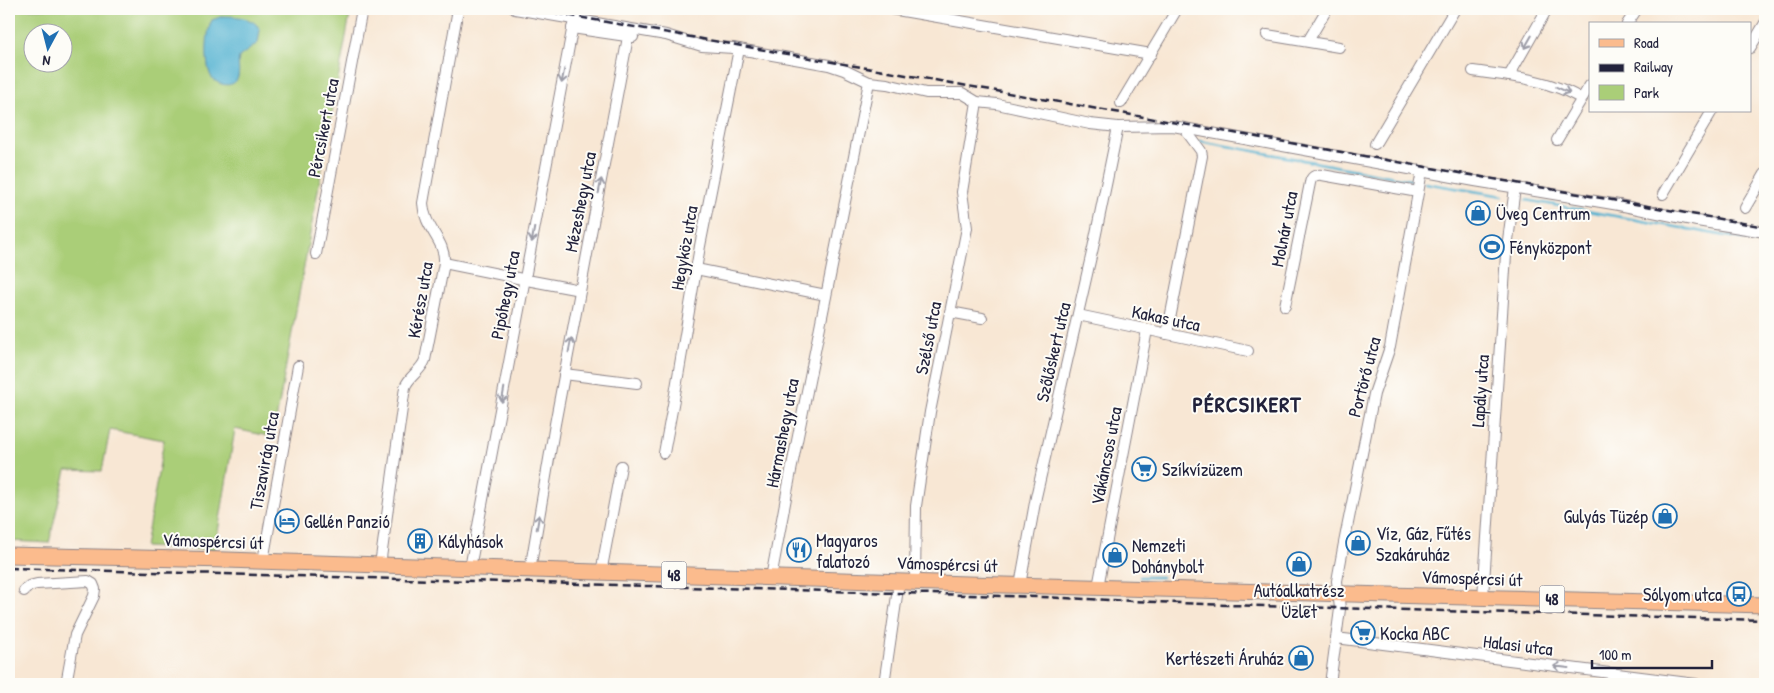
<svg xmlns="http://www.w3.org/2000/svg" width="1774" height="693" viewBox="0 0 1774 693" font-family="'Patrick Hand',sans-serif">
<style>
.green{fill:#aace78;stroke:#66785a;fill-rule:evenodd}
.water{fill:#54b3d2;stroke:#3b6a86}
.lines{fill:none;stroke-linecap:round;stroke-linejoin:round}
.stream{stroke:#54b3d2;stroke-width:2.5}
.minor-casing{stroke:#8d8488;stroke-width:12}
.primary-casing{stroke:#8d8488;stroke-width:17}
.minor{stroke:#fff;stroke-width:10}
.primary{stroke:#fbbb8d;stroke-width:15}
.rail{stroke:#22223b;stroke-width:2.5;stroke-dasharray:8 4;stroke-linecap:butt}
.oneway{stroke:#9c9ca7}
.labels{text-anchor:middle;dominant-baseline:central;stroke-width:4;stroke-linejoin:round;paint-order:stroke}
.shield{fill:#fdfcf7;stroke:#646373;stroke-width:1}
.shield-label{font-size:16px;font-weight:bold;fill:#22223b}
.street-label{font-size:18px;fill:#22223b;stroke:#fdfcf7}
.poi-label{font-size:18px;fill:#22223b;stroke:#fdfcf7;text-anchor:start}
.district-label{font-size:22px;font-weight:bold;letter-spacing:1px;fill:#22223b;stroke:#fdfcf7}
</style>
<rect width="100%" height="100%" fill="#fdfcf7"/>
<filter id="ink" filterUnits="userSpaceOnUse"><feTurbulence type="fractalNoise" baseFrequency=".02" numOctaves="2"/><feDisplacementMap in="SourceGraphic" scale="10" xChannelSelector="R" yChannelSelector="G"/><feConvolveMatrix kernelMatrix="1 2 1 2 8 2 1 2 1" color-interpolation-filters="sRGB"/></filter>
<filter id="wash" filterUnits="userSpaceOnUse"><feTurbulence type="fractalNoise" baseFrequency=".0096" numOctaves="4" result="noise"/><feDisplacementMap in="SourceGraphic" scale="20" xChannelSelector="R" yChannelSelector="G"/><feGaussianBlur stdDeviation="1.12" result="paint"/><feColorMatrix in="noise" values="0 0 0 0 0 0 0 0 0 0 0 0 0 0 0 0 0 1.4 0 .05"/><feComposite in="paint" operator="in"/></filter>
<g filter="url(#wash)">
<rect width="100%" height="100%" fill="#f8e7d4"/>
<path class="green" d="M9 9H351L273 437 235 429 215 550 145 547 164 440 110 430 102 471 66 470 49 543 9 541ZM32 32H62V62H32Z"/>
<path class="water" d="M223 16C234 16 255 17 260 30L258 43 239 57C237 64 240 70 238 77 234 90 214 85 210 74 205 62 206 31 212 20Z"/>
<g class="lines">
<g class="stream">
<polyline points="1200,141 1416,181"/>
<polyline points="1425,183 1503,196"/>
<polyline points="1526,200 1765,243"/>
<polyline points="1140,577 1162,577"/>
<polyline points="1551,589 1565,590"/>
</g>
</g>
</g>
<g filter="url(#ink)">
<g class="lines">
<g class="minor-casing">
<g id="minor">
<polyline points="515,9 666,35 702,46 733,48 829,65 844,70 869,82 887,84 926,93 962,93 977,102 997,104 1090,124 1118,127 1173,126 1475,181 1619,205 1697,221 1765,232"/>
<polyline points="891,9 1151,54"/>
<polyline points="1627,24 1637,9"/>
<polyline points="572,28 633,37"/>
<polyline points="1267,35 1339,47"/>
<polyline points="1308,41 1327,9"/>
<polyline points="1750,48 1765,23"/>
<path d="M1473 71C1500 75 1528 77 1553 86 1563 89 1573 94 1582 99"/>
<polyline points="1509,76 1547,9"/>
<polyline points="1121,103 1177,9"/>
<polyline points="1557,140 1590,85"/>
<polyline points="1375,144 1455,9"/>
<polyline points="1663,194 1712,111"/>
<polyline points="1745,208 1765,174"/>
<polyline points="316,254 362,9"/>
<polyline points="444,263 532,281 580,290"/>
<polyline points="696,269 826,295"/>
<path d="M1285 306 1310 183C1311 177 1315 174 1322 175L1418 192"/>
<polyline points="950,312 982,318"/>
<polyline points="1078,315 1248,351"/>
<polyline points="1167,334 1202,156 1201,151 1184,128"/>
<polyline points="564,374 637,383"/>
<polyline points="664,453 675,394 700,246 739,49"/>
<polyline points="263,561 298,366"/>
<path d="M380 565 405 387C409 376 421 371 425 360L444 263C446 240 424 229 423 203L458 9"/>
<polyline points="470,568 574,20"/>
<polyline points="530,570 555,424 628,37"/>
<polyline points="601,573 621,466"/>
<polyline points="771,578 791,471 869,82"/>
<polyline points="915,582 916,506 930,412 967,228 962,192 977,102"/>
<polyline points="1020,585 1036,497 1093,248 1118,127"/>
<polyline points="1098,587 1147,330"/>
<polyline points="24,591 29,586 37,584 88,581 93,584 95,589 94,596 75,635 66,684"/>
<polyline points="1483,597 1506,255 1515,188"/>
<polyline points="1336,638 1696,684"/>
<polyline points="884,684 899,582"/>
<polyline points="1330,684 1340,609 1337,581 1344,543 1374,394 1390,347 1422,171"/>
</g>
</g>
<g class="primary-casing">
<polyline id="primary" points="9,555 227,560 968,584 1765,605"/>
</g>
<use href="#minor" class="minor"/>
<use href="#primary" class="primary"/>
<g class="rail">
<polyline points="533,9 1765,227"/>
<polyline points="9,568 1040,597 1227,605 1765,620"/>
</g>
</g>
<defs><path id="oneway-shaft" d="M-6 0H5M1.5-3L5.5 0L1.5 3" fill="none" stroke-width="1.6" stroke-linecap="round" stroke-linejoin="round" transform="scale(1.25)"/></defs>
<g class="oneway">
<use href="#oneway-shaft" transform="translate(1528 42) rotate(120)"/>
<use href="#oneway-shaft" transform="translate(563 76) rotate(101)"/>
<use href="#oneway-shaft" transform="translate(1563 90) rotate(24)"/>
<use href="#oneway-shaft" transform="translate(600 186) rotate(-79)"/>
<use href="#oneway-shaft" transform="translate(533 235) rotate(100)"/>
<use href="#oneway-shaft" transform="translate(570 345) rotate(-79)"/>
<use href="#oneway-shaft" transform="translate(503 395) rotate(100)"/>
<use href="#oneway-shaft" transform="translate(538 522) rotate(-80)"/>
<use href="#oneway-shaft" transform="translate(1561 667) rotate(-173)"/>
</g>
</g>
<defs>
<g id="shop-ring" transform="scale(1.25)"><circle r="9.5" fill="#fdfcf7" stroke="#1f6fb2" stroke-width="1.5"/><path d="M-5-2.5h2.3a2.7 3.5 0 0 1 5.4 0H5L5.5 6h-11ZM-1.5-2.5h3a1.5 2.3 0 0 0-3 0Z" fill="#1f6fb2"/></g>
<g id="stadium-ring" transform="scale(1.25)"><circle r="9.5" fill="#fdfcf7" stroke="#1f6fb2" stroke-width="1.5"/><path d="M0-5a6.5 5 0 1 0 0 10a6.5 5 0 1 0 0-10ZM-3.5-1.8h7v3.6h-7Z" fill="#1f6fb2"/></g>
<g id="supermarket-ring" transform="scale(1.25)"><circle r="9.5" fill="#fdfcf7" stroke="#1f6fb2" stroke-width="1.5"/><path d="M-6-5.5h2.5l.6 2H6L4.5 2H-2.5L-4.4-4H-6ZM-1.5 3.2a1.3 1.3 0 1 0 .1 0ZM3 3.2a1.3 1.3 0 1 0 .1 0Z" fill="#1f6fb2"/></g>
<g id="hotel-ring" transform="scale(1.25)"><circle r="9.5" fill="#fdfcf7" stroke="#1f6fb2" stroke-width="1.5"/><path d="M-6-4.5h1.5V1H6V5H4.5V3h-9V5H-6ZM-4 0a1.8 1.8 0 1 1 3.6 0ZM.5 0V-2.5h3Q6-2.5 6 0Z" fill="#1f6fb2"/></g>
<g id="building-ring" transform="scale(1.25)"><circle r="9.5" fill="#fdfcf7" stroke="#1f6fb2" stroke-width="1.5"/><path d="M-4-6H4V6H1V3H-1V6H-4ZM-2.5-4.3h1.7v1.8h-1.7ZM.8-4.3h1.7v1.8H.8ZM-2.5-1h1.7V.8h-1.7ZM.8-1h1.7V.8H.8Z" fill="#1f6fb2"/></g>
<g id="restaurant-ring" transform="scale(1.25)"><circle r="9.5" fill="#fdfcf7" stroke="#1f6fb2" stroke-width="1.5"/><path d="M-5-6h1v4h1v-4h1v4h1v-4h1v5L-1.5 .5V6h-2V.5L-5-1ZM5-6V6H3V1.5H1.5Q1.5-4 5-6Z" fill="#1f6fb2"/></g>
<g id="bus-ring" transform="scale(1.25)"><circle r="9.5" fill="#fdfcf7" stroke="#1f6fb2" stroke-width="1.5"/><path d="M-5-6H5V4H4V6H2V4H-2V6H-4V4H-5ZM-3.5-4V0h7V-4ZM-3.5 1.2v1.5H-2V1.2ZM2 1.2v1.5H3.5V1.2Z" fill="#1f6fb2"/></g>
</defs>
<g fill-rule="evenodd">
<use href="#shop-ring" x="1478" y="213"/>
<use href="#stadium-ring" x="1492" y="247"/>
<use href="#supermarket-ring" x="1144" y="469"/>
<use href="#shop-ring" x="1665" y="516"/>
<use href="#hotel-ring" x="287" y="521"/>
<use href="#building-ring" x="420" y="541"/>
<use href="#shop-ring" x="1358" y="543"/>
<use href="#restaurant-ring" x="799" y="550"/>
<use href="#shop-ring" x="1115" y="555"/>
<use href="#shop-ring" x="1299" y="564"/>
<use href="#bus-ring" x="1739" y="594"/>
<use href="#supermarket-ring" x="1363" y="633"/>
<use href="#shop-ring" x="1301" y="658"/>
</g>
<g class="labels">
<g class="shield">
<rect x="661.5" y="561.5" width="25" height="27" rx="4"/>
<rect x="1539.5" y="585.5" width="25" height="27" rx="4"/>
</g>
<g class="shield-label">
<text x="674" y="575">48</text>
<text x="1552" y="599">48</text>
</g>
<g class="street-label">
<text transform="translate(323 128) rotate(-79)">Pércsikert utca</text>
<text transform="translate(580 202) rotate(-79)">Mézeshegy utca</text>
<text transform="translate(1284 229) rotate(-79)">Molnár utca</text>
<text transform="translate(684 248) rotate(-80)">Hegyköz utca</text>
<text transform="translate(505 295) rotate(-79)">Pipóhegy utca</text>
<text transform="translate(420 300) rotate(-80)">Kérész utca</text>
<text transform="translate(1166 318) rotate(12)">Kakas utca</text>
<text transform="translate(928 338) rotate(-79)">Szélső utca</text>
<text transform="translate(1053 352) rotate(-77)">Szőlőskert utca</text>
<text transform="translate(1364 377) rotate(-75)">Portörő utca</text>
<text transform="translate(1480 391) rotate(-86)">Lapály utca</text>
<text transform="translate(782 433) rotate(-79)">Hármashegy utca</text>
<text transform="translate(1106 456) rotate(-79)">Vákáncsos utca</text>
<text transform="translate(264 461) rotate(-80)">Tiszavirág utca</text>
<text transform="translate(213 541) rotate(2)">Vámospércsi út</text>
<text transform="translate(947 564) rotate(2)">Vámospércsi út</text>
<text transform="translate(1472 578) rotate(2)">Vámospércsi út</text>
<text transform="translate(1518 645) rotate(7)">Halasi utca</text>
</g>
<g class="poi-label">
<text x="1496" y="213">Üveg Centrum</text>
<text x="1510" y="247">Fényközpont</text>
<text x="1162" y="469">Szíkvízüzem</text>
<text x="1648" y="516" text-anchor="end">Gulyás Tüzép</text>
<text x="304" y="521">Gellén Panzió</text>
<text x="1376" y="533">Víz, Gáz, Fűtés<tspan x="1376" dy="21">Szakáruház</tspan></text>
<text x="816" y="540">Magyaros<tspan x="816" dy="21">falatozó</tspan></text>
<text x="438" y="541">Kályhások</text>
<text x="1132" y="545">Nemzeti<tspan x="1132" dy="21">Dohánybolt</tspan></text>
<text x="1299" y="590" text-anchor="middle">Autóalkatrész<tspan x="1299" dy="21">Üzlet</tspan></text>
<text x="1722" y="594" text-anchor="end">Sólyom utca</text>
<text x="1380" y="633">Kocka ABC</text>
<text x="1284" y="658" text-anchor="end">Kertészeti Áruház</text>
</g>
<g class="district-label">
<text x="1247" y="404">PÉRCSIKERT</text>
</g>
</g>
<rect width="1774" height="693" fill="none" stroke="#fdfcf7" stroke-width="30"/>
<rect x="1589" y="22" width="162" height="90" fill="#fdfcf7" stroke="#a5a5ac"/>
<rect x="1599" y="39" width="25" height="8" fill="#fbbb8d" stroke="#a5a5ac"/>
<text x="1634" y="48" font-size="15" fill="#22223b">Road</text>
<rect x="1599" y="64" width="25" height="8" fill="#22223b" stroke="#a5a5ac"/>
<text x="1634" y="72" font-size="15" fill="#22223b">Railway</text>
<rect x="1599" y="85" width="25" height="15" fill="#aace78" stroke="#a5a5ac"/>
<text x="1634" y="98" font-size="15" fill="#22223b">Park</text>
<g transform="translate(48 48) rotate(187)"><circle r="24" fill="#fdfcf7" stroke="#a5a5ac"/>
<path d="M0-4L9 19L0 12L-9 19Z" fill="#1f6fb2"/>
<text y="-8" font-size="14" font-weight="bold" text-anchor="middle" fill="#22223b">N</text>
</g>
<path d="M1592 660v8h120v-8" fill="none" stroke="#22223b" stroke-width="2.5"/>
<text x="1599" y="660" font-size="15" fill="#22223b" stroke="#fdfcf7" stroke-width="4" paint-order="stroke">100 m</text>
</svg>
